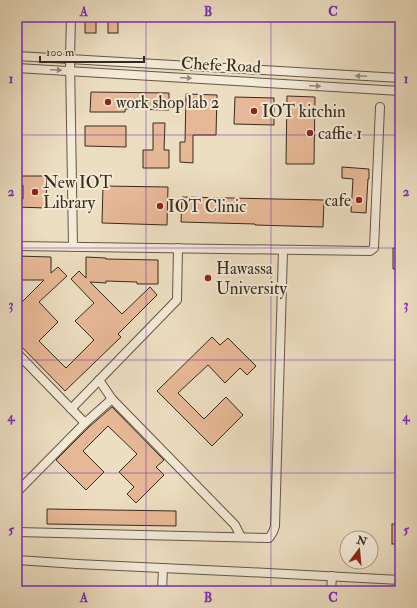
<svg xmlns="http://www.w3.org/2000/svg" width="417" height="608" viewBox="0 0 417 608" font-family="'IM FELL Double Pica',serif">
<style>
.building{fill:#e7b896;stroke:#372a1d}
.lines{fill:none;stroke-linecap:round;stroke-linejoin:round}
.minor-casing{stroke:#645746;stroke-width:10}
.minor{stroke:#f3ead7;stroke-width:8}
.oneway{fill:#958a7a}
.grid{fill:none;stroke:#7b2cbf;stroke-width:1;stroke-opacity:0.55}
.poi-dot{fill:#8f2418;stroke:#f3ead7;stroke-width:1.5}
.labels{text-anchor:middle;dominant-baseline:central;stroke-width:4;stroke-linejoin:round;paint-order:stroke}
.street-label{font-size:17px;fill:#372a1d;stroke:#f3ead7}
.poi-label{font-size:17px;fill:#372a1d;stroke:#f3ead7;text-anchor:start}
.neatline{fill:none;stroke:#7b2cbf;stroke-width:1.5}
.grid-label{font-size:13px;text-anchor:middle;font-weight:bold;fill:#7b2cbf}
</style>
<rect width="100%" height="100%" fill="#ecdec1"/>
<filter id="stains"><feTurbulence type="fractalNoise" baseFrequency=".005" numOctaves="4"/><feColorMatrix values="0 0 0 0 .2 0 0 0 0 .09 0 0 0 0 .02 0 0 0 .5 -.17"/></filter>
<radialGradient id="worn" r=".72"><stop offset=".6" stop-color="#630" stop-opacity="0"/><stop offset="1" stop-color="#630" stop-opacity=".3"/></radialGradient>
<g class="building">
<rect x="85" y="17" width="11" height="16"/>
<rect x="108" y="17" width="10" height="16"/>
<polygon points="91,92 169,93 169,110 125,109 125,112 90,112"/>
<polygon points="186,94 217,95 216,135 193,135 193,163 180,162 180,142 185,142"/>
<polygon points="287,96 315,97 314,164 286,164"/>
<polygon points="235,97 274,98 274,125 234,124"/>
<polygon points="153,123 165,123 164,150 169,150 169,168 143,168 143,150 153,150"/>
<polygon points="85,126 126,126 126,147 85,146"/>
<polygon points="342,167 369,169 369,179 368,179 366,213 351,212 353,179 342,178"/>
<polygon points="17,176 47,176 46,208 17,207 17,199 23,199 23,185 17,185"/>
<polygon points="103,186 168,187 167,225 102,223"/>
<polygon points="182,197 324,200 323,227 255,225 255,224 181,222"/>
<polygon points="393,248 400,249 400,269 393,269"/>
<polygon points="17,256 51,257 51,273 58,267 67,276 39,302 58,322 39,341 66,368 94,340 75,321 94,303 71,279 79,271 86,278 86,257 106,258 106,259 158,260 158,284 137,284 137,282 106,281 106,283 90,282 122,314 150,287 157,295 118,334 121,337 65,391 17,342 17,307 44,280 17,280"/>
<polygon points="212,337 220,345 228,338 256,366 247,375 240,368 225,383 208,365 178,393 204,419 226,397 243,415 212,446 157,391"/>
<polygon points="112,407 164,460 156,467 164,475 136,503 127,494 134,487 119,472 137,454 108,426 83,451 104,472 86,490 56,460 89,427"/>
<polygon points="47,509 176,511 176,526 47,524"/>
<rect x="392" y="524" width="8" height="20"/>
</g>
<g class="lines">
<g class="minor-casing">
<g id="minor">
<polyline points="71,17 70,59 73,247"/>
<polyline points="17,56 400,78"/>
<polyline points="17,68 400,91"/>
<polyline points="17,246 370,251 374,248 380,107"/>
<polyline points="17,353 85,423"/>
<polyline points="99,380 112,399 235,525 241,537"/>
<polyline points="71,409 177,300 178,248"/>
<polyline points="17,492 85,423 112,399"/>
<polyline points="17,532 269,538 273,532 275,526 283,250"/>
<polyline points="17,560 77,564 247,572 400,580"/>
<polyline points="162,591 163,568"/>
<polyline points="331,591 332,576"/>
</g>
</g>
<use href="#minor" class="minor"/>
</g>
<defs><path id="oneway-solid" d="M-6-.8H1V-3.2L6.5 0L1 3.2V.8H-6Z"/></defs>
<g class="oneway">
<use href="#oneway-solid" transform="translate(56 70) rotate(3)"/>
<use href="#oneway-solid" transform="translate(361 76) rotate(-177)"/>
<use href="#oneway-solid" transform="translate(186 78) rotate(3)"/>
<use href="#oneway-solid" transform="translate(315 86) rotate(3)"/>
</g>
<path class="grid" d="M146 17V591M271 17V591M17 135H400M17 248H400M17 360H400M17 473H400"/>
<g class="poi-dot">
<circle cx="108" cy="102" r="4"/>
<circle cx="254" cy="111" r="4"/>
<circle cx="310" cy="133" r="4"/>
<circle cx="35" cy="192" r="4"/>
<circle cx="359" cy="200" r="4"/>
<circle cx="160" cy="206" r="4"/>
<circle cx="208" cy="278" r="4"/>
</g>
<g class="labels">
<g class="street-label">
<text transform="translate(221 65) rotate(3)">Chefe Road</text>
</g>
<g class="poi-label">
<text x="116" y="102">work shop lab 2</text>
<text x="262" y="111">IOT kitchin</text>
<text x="318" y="133">caffie 1</text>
<text x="43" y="182">New IOT<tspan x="43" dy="20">Library</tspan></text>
<text x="351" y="200" text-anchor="end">cafe</text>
<text x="168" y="206">IOT Clinic</text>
<text x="216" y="268">Hawassa<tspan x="216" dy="20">University</tspan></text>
</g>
</g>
<rect width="417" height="608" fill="none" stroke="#ecdec1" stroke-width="44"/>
<g transform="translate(359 550) rotate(16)"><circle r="19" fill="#f3ead7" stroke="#a89d8d"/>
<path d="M0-3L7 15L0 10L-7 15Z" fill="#8f2418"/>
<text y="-6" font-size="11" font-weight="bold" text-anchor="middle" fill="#372a1d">N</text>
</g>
<path d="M40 56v6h104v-6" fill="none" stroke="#372a1d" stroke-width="2"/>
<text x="46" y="56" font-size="12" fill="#372a1d" stroke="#f3ead7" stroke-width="3" paint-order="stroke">100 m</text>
<rect x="22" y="22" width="373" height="564" class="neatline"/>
<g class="grid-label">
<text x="84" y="16">A</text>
<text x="208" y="16">B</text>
<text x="333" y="16">C</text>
<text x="11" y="83">1</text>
<text x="406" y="83">1</text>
<text x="11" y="196">2</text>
<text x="406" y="196">2</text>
<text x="11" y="309">3</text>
<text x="406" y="309">3</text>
<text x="11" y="421">4</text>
<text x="406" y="421">4</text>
<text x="11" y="534">5</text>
<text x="406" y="534">5</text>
<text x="84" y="602">A</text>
<text x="208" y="602">B</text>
<text x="333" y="602">C</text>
</g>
<rect width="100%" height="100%" filter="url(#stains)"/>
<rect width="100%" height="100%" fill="url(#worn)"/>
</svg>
